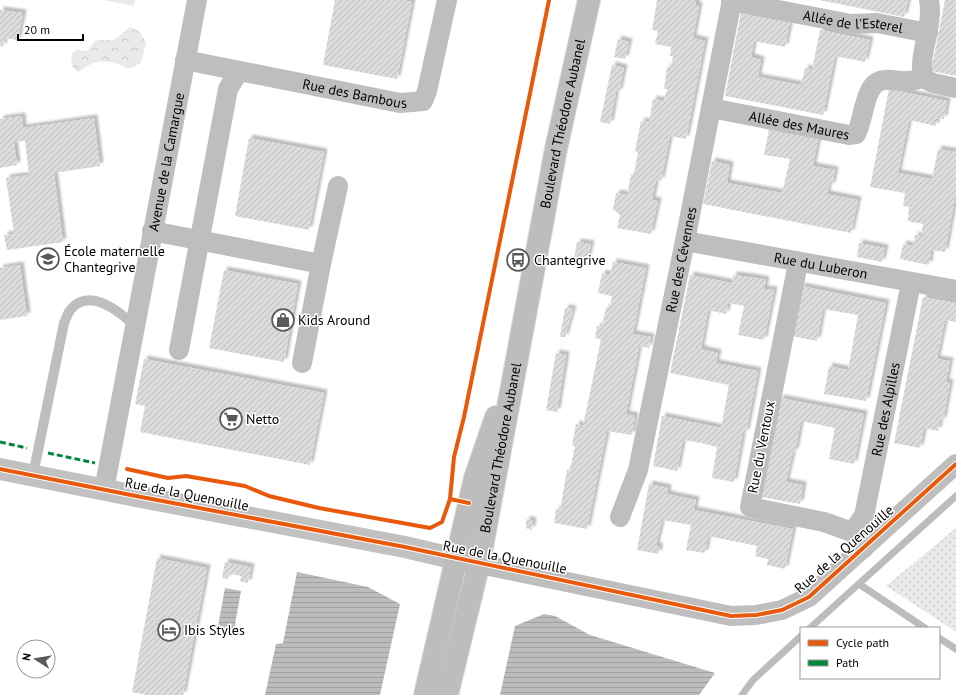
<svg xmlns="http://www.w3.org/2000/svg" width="956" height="695" viewBox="0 0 956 695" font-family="'PT Sans',sans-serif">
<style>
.grass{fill:url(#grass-dots)}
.park{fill:url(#park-crowns)}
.pitch{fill:#eaeaea}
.water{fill:url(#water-rules)}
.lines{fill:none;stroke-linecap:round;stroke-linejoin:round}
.stream{stroke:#bcbcbc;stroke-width:7}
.building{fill:url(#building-hatch);filter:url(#shadow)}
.primary-casing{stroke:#dbdbdb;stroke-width:24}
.lane{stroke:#bebebe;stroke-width:10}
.street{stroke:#bebebe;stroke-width:20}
.secondary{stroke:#c1c1c1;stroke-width:22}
.primary{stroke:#bdbdbd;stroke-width:22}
.quiet{stroke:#00873e;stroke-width:3;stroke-dasharray:6 3;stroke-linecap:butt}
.cycleway-casing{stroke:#fff;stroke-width:6}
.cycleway{stroke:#e8590c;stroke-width:4}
.labels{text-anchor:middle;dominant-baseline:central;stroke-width:3;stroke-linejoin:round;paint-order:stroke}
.street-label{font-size:14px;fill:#000;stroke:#fff}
.poi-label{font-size:14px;fill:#000;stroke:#fff;text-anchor:start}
</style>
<defs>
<pattern id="grass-dots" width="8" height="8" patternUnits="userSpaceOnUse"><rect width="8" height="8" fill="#eaeaea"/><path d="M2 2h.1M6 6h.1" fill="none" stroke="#c7c7c7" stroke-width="1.8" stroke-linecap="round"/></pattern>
<pattern id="park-crowns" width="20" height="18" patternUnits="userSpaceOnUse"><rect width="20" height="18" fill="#eaeaea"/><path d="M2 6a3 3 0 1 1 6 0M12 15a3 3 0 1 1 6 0" fill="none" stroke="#c7c7c7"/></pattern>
<pattern id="water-rules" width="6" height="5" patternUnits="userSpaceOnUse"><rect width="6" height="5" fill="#bcbcbc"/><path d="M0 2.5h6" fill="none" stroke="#a0a0a0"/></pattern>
<pattern id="building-hatch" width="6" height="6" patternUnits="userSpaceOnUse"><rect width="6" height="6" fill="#dcdcdc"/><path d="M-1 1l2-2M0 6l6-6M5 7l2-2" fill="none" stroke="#bbb"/></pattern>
<filter id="shadow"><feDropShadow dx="3.5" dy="-3.5" stdDeviation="1" flood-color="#0004"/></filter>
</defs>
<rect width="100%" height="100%" fill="#fff"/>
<polygon class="grass" points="956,528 956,632 886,586"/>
<path class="park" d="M130 27 140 32 146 43 141 63 128 69C119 63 106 60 94 63 89 64 83 70 78 72L71 65 72 53 77 50 87 51 96 40H114Z"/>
<polygon class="pitch" points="103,0 135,0 134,6"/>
<g class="water">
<polygon points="297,572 368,587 400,604 380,695 265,695 276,644 283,643"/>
<polygon points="225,588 241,591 234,630 218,626"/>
<polygon points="544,614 555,616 590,635 715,673 699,695 500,695 515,626"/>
</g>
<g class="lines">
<g class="stream">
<polyline points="859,584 925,628"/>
<polyline points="810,628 956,496"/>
<polyline points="939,638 956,649"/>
<polyline points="742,695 753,680 801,636"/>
</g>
</g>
<g class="building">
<polygon points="335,0 403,0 412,2 397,79 323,65"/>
<polygon points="657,0 696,0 696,5 699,6 693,38 705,41 686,139 670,136 661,181 656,180 652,200 658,201 651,234 617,228 620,215 613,209 616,193 627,195 631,174 634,175 638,152 635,151 641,121 649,122 653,99 664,101 667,89 664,89 667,67 671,68 673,56 670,56 671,47 655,44 658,31 652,30"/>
<polygon points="819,0 908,0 904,17"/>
<polygon points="945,0 956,0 956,76 931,71"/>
<polygon points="0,10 23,13 18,40 5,38 3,47 0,46"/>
<polygon points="741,12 790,22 785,47 754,41 751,57 761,60 758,77 801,85 805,68 812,70 820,30 870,40 865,62 835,56 823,115 725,96"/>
<polygon points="618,39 629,42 625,59 614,57"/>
<polygon points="612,65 624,68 619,92 616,92 610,124 600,122"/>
<polygon points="889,89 947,101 944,119 937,118 936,126 909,120 898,173 932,179 938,149 956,152 956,193 945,252 931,250 929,265 900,259 903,244 913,246 915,235 921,236 923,224 908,221 909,207 903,206 905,193 870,187"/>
<polygon points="22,116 23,128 94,118 100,166 54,173 63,242 7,250 4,235 14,234 6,178 29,175 25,141 14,142 17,165 0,168 0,119"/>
<polygon points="769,129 818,139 813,166 835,170 832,186 829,185 827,194 858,200 851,233 703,204 712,161 730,165 727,183 782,193 790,159 764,155"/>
<polygon points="249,138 324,152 309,230 235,216"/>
<polygon points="577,242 591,244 587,261 574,259"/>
<polygon points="859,243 885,248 882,262 857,257"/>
<polygon points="613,262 646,268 633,334 651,337 649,348 639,346 635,368 626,414 635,416 632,435 607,431 587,529 554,523 556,509 560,510 567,470 570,470 575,446 572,445 576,424 583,426 601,339 595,338 597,326 602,327 606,307 610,308 612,296 598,293 602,273 610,275"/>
<polygon points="20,265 27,316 0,320 0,268"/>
<polygon points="224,270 298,284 284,362 209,348"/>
<polygon points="690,275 732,283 733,275 751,277 766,280 764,289 774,290 764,340 738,335 744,306 728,303 726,314 708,310 701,349 718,353 716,363 758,371 746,433 743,432 734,482 712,478 717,447 701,443 683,440 677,471 653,466 662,416 721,428 729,385 670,373"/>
<polygon points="801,286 886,303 866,401 824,394 829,366 848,370 858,315 823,309 817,341 792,336"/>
<polygon points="923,297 956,303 956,322 945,320 937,359 950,361 946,382 950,383 943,421 940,420 938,431 924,428 920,448 894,443"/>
<polygon points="565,308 573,309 565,337 560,337"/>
<polygon points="556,353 566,355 557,412 546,410"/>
<polygon points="144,359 324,393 310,465 140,432 145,406 135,404"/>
<polygon points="780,398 864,414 854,464 829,459 835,428 801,421 795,452 793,451 786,482 803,485 800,504 761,497"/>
<polygon points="649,484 668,488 667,494 696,500 694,510 793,529 785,569 767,565 768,559 755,556 757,546 708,536 705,553 686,550 691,525 662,520 656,546 660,547 658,554 637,550"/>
<polygon points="526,519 533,521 532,530 526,528"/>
<polygon points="157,558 207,568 183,695 147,695 132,692"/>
<polygon points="225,562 251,567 248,583 240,581 241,576 228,573 228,579 222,578"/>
</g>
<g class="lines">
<g class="primary-casing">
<g id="primary">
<polyline points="425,695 475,478 496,417"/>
<path id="s8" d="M447 695 479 563 556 149 589 0"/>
</g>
</g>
<path class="lane" d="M33 475 64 323C66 319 68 312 71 309 90 287 120 312 135 326"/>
<g class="street">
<path id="s1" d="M731 1 851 24 877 23 928 33"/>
<path id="s2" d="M185 60 400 103 423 101 427 91 447 0"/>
<path d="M923 78C918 52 934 27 929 0"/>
<polyline points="923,78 933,83 956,88"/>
<path id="s3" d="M711 108 849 135 856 134C865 119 863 81 885 80 893 79 900 82 907 81 913 81 918 79 923 78"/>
<polyline points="152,231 321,264 302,363"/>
<path id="s4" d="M685 241 956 290"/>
<polyline points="798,263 750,507 824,522 852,532 864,548"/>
<polyline points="321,264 338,186"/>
<polyline points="179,350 228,89 239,71"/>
<path id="s5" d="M104 490 197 0"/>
<path id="s6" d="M620 517 638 470 685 241 732 0"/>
<path id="s7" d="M852 532 864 516 911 283"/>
<polyline points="456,559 731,616 756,615 782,610 809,597 956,464"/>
</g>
<polyline class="secondary" points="0,469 136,496 405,547 456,559"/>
<use href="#primary" class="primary"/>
<g class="quiet">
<polyline points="0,442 27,448"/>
<polyline points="48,453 95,463"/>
</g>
<g class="cycleway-casing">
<g id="cycleway">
<polyline points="0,469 136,496 405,547 731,616 756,615 782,610 809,597 956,464"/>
<polyline points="127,469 168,478 186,476 245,486 269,496 319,508 430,528 442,522 450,499 469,503"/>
<polyline points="450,499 454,457 464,417 549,0"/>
</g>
</g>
<use href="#cycleway" class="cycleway"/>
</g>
<defs>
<g id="school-ring" transform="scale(1.15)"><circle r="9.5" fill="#fff" stroke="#595959" stroke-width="1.5"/><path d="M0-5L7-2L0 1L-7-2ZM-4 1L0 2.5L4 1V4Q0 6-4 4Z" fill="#595959"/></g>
<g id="bus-ring" transform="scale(1.15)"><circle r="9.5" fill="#fff" stroke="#595959" stroke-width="1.5"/><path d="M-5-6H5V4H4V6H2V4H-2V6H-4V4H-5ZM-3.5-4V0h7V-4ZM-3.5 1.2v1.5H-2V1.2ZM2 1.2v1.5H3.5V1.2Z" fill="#595959"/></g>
<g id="shop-ring" transform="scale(1.15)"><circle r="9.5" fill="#fff" stroke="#595959" stroke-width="1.5"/><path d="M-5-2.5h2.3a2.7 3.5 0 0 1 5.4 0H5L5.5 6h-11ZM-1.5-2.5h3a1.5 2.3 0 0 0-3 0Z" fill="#595959"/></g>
<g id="supermarket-ring" transform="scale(1.15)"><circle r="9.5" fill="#fff" stroke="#595959" stroke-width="1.5"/><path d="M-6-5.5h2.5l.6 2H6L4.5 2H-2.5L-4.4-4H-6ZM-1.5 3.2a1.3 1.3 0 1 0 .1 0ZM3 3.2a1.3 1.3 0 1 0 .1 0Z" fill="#595959"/></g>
<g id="hotel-ring" transform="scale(1.15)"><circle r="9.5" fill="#fff" stroke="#595959" stroke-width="1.5"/><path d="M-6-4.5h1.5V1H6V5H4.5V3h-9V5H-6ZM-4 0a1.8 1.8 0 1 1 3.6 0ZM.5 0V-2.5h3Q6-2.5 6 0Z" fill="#595959"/></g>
</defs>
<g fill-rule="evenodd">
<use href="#school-ring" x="48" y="259"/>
<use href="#bus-ring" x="518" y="260"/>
<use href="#shop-ring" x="283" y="320"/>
<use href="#supermarket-ring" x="231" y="419"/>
<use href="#hotel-ring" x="169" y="630"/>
</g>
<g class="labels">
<g class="street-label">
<text stroke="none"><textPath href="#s1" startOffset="124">Allée de l'Esterel</textPath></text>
<text stroke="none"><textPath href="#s2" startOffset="173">Rue des Bambous</textPath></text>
<text stroke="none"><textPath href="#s8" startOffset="583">Boulevard Théodore Aubanel</textPath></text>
<text stroke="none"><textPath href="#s3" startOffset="90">Allée des Maures</textPath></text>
<text stroke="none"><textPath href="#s5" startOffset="334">Avenue de la Camargue</textPath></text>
<text stroke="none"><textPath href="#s6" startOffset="265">Rue des Cévennes</textPath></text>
<text stroke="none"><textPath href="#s4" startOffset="138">Rue du Luberon</textPath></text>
<text stroke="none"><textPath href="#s7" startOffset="129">Rue des Alpilles</textPath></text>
<text transform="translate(761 447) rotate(-79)">Rue du Ventoux</text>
<text stroke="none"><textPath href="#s8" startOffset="253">Boulevard Théodore Aubanel</textPath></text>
<text transform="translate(187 494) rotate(11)">Rue de la Quenouille</text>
<text transform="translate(844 549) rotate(-41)">Rue de la Quenouille</text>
<text transform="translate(505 557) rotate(11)">Rue de la Quenouille</text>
</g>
<g class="poi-label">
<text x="64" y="251">École maternelle<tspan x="64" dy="16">Chantegrive</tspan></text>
<text x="534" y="260">Chantegrive</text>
<text x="298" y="320">Kids Around</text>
<text x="246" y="419">Netto</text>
<text x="184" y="630">Ibis Styles</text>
</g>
</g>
<rect x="800" y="627" width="140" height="52" fill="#ffffff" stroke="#999999"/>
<rect x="808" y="640" width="20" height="6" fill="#e8590c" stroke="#999999"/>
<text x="836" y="647" font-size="12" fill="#000000">Cycle path</text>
<rect x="808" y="660" width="20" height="6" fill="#00873e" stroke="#999999"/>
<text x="836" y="667" font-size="12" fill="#000000">Path</text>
<g transform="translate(36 659) rotate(282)"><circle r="19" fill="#ffffff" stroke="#999999"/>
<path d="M0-3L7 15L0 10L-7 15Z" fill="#595959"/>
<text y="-6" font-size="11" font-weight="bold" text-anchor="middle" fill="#000000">N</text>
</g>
<path d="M18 34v6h65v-6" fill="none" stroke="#000000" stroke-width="2"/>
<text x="24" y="34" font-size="12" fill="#000000" stroke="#ffffff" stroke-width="3" paint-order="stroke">20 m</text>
</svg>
